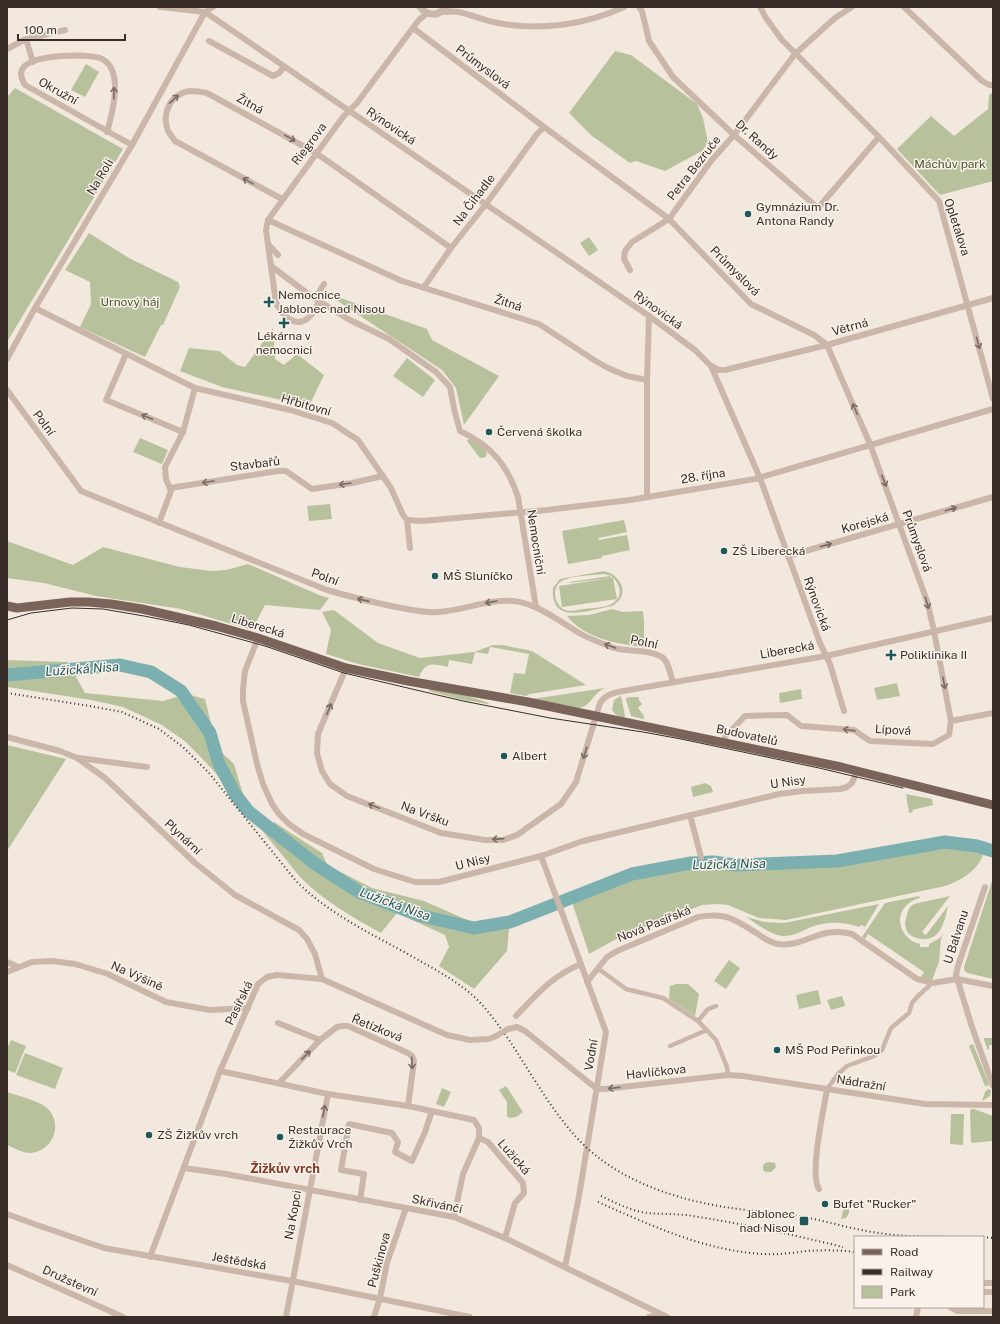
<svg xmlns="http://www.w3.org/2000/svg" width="1000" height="1324" viewBox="0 0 1000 1324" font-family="'Public Sans',sans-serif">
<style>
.green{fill:#b7c29d;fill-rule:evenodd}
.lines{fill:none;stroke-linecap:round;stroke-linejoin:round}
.stream{stroke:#7cb0b0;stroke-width:2}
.river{stroke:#7cb0b0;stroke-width:13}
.pedestrian{stroke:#cbb7a9;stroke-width:4.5}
.minor{stroke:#cbb7a9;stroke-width:6}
.tertiary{stroke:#cbb7a9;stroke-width:7}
.primary{stroke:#7a645a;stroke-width:9}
.tram{stroke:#382d29;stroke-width:1}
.rail{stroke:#382d29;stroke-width:2;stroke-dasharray:1 3;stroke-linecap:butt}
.minor-bridge{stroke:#cbb7a9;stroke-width:6}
.oneway{stroke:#7a6b63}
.poi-dot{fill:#1e585a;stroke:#faf2ea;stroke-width:1.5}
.labels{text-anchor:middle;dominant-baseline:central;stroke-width:3;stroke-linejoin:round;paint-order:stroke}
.street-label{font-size:12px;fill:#382d29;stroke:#faf2ea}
.park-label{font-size:12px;fill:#49572c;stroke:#faf2ea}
.poi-label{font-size:12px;fill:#382d29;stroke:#faf2ea;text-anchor:start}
.water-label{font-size:13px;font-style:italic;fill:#1e585a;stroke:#faf2ea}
.neighbourhood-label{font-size:13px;font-weight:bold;fill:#883621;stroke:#faf2ea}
</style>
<rect width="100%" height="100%" fill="#f3e8dd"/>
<g class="green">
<polygon points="615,51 631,55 697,104 703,118 708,143 702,151 665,171 636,161 630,163 592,136 569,113"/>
<polygon points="86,64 99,72 85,97 71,90"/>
<polygon points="15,88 123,149 7,342 7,97"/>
<polygon points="993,92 993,181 940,195 897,149 931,116 954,136 988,109 989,95"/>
<polygon points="89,233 129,258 178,282 180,287 163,325 161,325 145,357 80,327 91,304 90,282 65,270"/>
<polygon points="589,237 598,250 589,256 580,243"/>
<polygon points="324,292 427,329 432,340 499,376 464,425 456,388 442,370"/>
<polygon points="273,328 275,359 284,365 297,354 324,375 309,406 222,387 180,371 189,348 219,351 237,365 245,367"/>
<polygon points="407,358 435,380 423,397 393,376"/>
<polygon points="140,438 168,450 162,464 133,452"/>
<path d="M468 439C476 441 483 447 487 453L486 457 480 458 467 441Z"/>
<polygon points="330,504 332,519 309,521 307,506"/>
<polygon points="624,520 627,532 599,538 598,533 599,540 627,535 630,550 602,556 602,558 568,564 562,531"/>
<polygon points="7,541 73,565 103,547 180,567 212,571 226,570 248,564 319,595 329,598 320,610 265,605 252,630 181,609 96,596 44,583 7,578"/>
<path d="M604 571C622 575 631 596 612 606 589 610 550 626 553 588L560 579ZM604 574C617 575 627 595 613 603 606 608 592 608 583 609 577 610 571 612 565 610 553 604 551 585 564 580 572 576 594 575 604 574Z"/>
<polygon points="610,576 611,578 613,578 617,599 562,607 559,586 610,578 570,583 570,582"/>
<path d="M612 609 623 612 643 611 644 621V647C617 644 584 638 567 616L589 615Z"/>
<path d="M334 610 378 643 420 658 474 652 493 645H502L532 651 586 685 530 694 526 696 510 693 514 673 525 674 529 654 490 647 488 654 475 652 472 664 449 660 448 667C433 664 426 661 419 677L358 664 326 654 331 630 322 612Z"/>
<path d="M7 660 68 662 85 693 163 701 187 694 205 699 217 748 234 764 246 804 271 826 274 822 322 853 327 865 372 888 424 901 474 923 478 924 510 918 507 951 474 989 439 966 449 947 445 935 397 913 381 933C352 917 324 901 300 877L213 770 186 742 162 725 123 707 91 700 7 687Z"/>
<polygon points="897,683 900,696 877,700 874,688"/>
<path d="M605 688C592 694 592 705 580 708L532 699Z"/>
<polygon points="430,689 462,694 489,703 488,704 463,700 429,691"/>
<polygon points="801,689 802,699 780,703 779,693"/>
<polygon points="621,696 625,716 624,718 616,715 612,710 614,700"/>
<polygon points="630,697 639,697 639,700 642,704 638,708 644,716 644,719 631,716 626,700 626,698"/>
<polygon points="7,745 66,759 7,851"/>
<polygon points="705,783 711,786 713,792 693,797 691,787"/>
<polygon points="906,794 932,799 933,805 912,810 913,812 909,813"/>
<path d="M935 847H963L984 850C982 868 961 881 945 886L786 920 759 918 728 905 718 904 702 905 622 936 589 954 572 902 643 875 708 866 752 868 839 864Z"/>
<polygon points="993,878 993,979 967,973 964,970 964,967"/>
<path d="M919 896 920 898C916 899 911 901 908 904 892 917 902 940 920 944V947H929V944L940 938 943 934 941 939 939 962 932 980 921 977 924 972 868 934 865 939 862 937 885 903Z"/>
<path d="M950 896 922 932 926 935 948 906C946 915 944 925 938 933 931 941 917 941 909 934 906 931 905 926 905 922L908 911 910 907 914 904Z"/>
<path d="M879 904 865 927 861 925 859 927C843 922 828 921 811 927 802 931 792 937 782 936 768 934 758 924 746 917L765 922 784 923Z"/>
<polygon points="729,960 740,968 726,989 714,981"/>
<polygon points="676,984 688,984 699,994 695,1016 669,999 670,986"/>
<polygon points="818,990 821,1004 799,1009 796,995"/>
<polygon points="842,996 845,1005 845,1006 831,1010 827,1000"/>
<polygon points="984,1038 993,1038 993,1045 989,1045 989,1050 988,1050 984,1040"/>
<polygon points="11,1040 26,1046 15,1073 7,1070 7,1049"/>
<polygon points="973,1044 989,1084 988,1086 985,1086 969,1046"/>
<polygon points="25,1053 63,1068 55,1089 16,1075"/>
<polygon points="506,1086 523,1112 516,1117 509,1118 507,1116 507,1102 499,1090"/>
<polygon points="442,1088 451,1092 444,1107 436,1104"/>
<polygon points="988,1089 991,1090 990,1096 982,1101 985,1092"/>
<path d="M7 1092C19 1096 41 1101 49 1110 63 1126 52 1152 30 1153 23 1153 14 1148 7 1145Z"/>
<polygon points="971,1109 974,1109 993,1116 993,1145 992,1141 972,1143 971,1141 970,1111"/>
<polygon points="951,1114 964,1114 963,1145 950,1144"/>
<polygon points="769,1162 775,1163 776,1167 771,1172 766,1172 763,1170 763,1166 765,1163"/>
<polygon points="845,1202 849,1206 849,1213 846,1218 841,1219"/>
</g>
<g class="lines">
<polyline class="stream" points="7,676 15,674"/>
<polyline class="river" points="7,675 120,665 151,672 181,691 210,733 219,764 235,794 248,811 314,863 359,892 418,915 474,928 510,922 632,874 691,863 713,862 736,865 837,861 945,842 977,846 993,851"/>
<g class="pedestrian">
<polyline points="598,969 603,972 626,989 663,998 698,1021 716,1040 727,1067 728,1075"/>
<polyline points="698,1021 708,1009 716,1006"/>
<polyline points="670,1046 707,1030"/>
<polyline points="827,1089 838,1074 847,1066 874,1056 882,1050 891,1028 909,1013 912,1003 918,996 929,986 930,983"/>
</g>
<g class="minor">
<polyline points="160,7 205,12 649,316 695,350 711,366 760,478 820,643 830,664 844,711"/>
<polyline points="639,7 642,11 649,41 673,77 734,135 818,208 879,137"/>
<polyline points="760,7 766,18 782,40 879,137 939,201 993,399"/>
<polyline points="904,7 982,81 989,85 993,85"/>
<path d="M441 12C447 12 454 11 459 12 472 15 485 21 498 23 540 31 585 25 624 7"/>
<polyline points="413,28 544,127 669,219 751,304 814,335 827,345 870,444 927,601 934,631 951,721 949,735 933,744 870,741 854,730 801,726 787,715 745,716 725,737 723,742"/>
<polyline points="26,39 33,62"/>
<polyline points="209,41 273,76 279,73 284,67"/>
<polyline points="7,49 26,39 65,30"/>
<path d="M107 132C112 115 120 84 111 68 109 64 105 60 100 58 84 54 33 54 23 68 19 73 22 80 25 85L132 145"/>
<path d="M282 199 175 141C173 138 170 134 168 131 161 113 171 93 191 91 196 91 202 92 207 93L316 153 451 248"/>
<polyline points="268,220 402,281 539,324 594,360 608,368 627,376 647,380"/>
<polyline points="269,245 278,255"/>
<path d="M271 266 311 296 348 319 389 339 436 372 450 387 455 413 460 431C492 446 507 465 518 497L536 607"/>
<polyline points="630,270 624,259 625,251 632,242 669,219 711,161 734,135 795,54 835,18 852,7"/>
<polyline points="424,287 451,248 486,204 537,134 544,127"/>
<polyline points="315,298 324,284"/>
<path d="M320 301C317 305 315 311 311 315 297 331 283 316 276 303L266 230 268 220 343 117 357 103 418 21 427 13"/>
<polyline points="35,308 195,388 290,410 332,423 358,440 391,488 403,515 407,520 410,548"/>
<polyline points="126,354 106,400 183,432"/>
<polyline points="7,359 35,308 132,145 205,12 213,7"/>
<polyline points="711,366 719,370 725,370 827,345 993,298"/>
<path d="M7 390 81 491 327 590C351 597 376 603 401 608 413 610 425 613 437 612 463 611 487 599 513 601 537 603 560 622 581 634 590 639 601 643 611 647 627 653 647 648 662 657 669 662 670 674 673 682"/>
<polyline points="170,488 278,471 286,471 312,489 352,483 383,476"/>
<polyline points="647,496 647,380 649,316"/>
<polyline points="407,520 422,521 547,510 630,500 755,479 993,409"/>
<polyline points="159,523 171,491 166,479 165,467 183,432 195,388"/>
<polyline points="788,556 993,497"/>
<polyline points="258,638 245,671 243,689 243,701 257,764 263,784 272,804 279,814 289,824 303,834 374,869 415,882 439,882 541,856 583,841 779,794 802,791 840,789 847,787 852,783 857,771"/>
<path d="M346 668 318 734 317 753 322 771 330 784 347 796 441 833 485 840H503L517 835 561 804 576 782 600 703C606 694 614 693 623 691L826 656 993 618"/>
<polyline points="951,721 993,713"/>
<polyline points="7,737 60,751 77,758 105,778 194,862 235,895 299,930 307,939 315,954 322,979"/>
<polyline points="79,758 147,767"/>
<polyline points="690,815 701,857"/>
<polyline points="541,856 606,1032 579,1196 565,1267"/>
<polyline points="985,887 958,966 956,975 972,1027 993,1086"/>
<polyline points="7,962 18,967"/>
<polyline points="7,972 32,962 52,961 75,964 108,974 166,1002 210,1010 248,1008"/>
<path d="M587 982 607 957 617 951 698 917C726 912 734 919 758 934 763 938 770 942 777 944 805 948 820 925 852 934L917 979 933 983 957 979 993 986"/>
<path d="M516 1016C536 995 552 976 581 964"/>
<polyline points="278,1023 320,1040"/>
<polyline points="508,1029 517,1027 525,1031 597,1089 605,1089 728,1075 743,1076 827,1089"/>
<polyline points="220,1071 328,1094 408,1106 474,1120 479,1128 479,1138 463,1174 454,1217"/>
<polyline points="279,1083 320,1040 337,1027 342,1026 348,1026 408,1053 412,1056 414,1061 408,1106"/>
<polyline points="479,1138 488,1142 523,1183 524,1193 515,1203 505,1238"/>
<polyline points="184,1168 226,1174 454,1217 505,1238 667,1317"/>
<path d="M819 1189C809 1174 824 1109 827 1089L925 1104 993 1105"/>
<polyline points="360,1200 364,1174 341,1170 349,1124 392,1133 398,1142 395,1152 412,1161 425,1132 432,1111"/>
<polyline points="7,1214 37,1225 104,1248 292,1281 470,1317"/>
<polyline points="150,1257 220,1071 258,984 267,977 277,975 322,979 447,1035 470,1040 489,1039 496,1036"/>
<polyline points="7,1265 123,1317"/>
<polyline points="983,1283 993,1283"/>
<polyline points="983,1292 993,1292"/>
<polyline points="950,1307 957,1311 993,1311"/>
<polyline points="286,1317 328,1094"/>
<polyline points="374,1317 380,1298 387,1263 406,1208"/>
<polyline points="649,1317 663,1315"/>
<polyline points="916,1317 918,1307"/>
</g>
<path class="tertiary" d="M420 7C427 16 438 17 446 7"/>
<polyline class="primary" points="7,606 17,608 70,602 88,602 111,604 142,609 216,626 258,638 346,668 408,681 528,702 841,767 993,805"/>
<polyline class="tram" points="7,620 31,613 72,608 103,609 144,616 189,625 265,646 344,673 463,701 550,718 643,732 681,739 819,768 903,788"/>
<g class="rail">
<path d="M7 693 90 706 122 712 159 729 183 747 209 773 296 881C330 915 374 935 415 958 434 969 453 979 470 993 485 1006 497 1023 509 1040 531 1073 551 1110 578 1139 617 1181 677 1200 731 1208 751 1211 772 1212 792 1215 821 1219 849 1229 879 1233 911 1238 944 1236 976 1237"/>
<path d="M601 1196C614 1202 627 1209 641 1212 658 1215 676 1213 693 1216 744 1224 794 1235 843 1247"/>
<path d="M598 1202C650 1225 705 1251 763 1254 778 1255 792 1253 806 1251 822 1250 839 1250 855 1252"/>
<polyline points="983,1237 993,1238"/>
</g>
<polyline class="minor-bridge" points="496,1036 508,1029"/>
</g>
<defs><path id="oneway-shaft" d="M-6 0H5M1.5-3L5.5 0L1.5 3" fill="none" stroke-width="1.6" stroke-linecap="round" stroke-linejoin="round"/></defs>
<g class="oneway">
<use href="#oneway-shaft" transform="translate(114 93) rotate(-89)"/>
<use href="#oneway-shaft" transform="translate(174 99) rotate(-43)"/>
<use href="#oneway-shaft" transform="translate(290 138) rotate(29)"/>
<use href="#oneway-shaft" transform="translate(248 181) rotate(-151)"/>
<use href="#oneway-shaft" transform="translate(978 343) rotate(75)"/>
<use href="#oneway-shaft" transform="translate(855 409) rotate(-114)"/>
<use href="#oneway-shaft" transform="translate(147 417) rotate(-157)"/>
<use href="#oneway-shaft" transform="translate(884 481) rotate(70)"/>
<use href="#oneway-shaft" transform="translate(208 482) rotate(171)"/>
<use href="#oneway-shaft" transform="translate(345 484) rotate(171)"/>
<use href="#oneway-shaft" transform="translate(951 509) rotate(-16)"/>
<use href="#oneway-shaft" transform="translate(826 545) rotate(-16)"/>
<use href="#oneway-shaft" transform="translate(363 600) rotate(-167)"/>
<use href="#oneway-shaft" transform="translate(491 602) rotate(170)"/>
<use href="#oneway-shaft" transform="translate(927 603) rotate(74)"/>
<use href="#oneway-shaft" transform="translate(610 646) rotate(-160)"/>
<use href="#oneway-shaft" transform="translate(944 683) rotate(79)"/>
<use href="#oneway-shaft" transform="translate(329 709) rotate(-68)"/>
<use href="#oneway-shaft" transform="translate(849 730) rotate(-172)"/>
<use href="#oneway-shaft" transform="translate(585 753) rotate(108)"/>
<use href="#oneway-shaft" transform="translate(374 806) rotate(-158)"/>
<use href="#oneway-shaft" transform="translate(498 839) rotate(176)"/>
<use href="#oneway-shaft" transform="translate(306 1055) rotate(-46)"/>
<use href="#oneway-shaft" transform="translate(412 1063) rotate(87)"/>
<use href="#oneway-shaft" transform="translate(614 1088) rotate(174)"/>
<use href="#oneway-shaft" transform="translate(324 1111) rotate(-79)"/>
</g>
<g class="poi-dot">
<circle cx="748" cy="214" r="4"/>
<path d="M267 296h4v4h4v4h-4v4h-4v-4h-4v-4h4z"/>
<path d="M282 317h4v4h4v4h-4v4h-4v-4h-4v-4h4z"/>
<circle cx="489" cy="432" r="4"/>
<circle cx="724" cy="551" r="4"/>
<circle cx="435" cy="576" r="4"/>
<path d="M889 649h4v4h4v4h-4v4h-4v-4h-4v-4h4z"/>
<circle cx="504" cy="756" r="4"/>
<circle cx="777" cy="1050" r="4"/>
<circle cx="149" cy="1135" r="4"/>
<circle cx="280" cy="1137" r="4"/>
<circle cx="825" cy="1204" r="4"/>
<rect x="799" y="1216" width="10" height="10" rx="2"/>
</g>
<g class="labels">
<g class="street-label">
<text transform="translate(483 67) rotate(37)">Průmyslová</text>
<text transform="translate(58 91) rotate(29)">Okružní</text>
<text transform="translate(250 104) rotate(29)">Žitná</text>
<text transform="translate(391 126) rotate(34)">Rýnovická</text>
<text transform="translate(757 140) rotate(42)">Dr. Randy</text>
<text transform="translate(309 144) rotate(-53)">Riegrova</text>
<text transform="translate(694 168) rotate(-52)">Petra Bezruče</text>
<text transform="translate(100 177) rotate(-59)">Na Roli</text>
<text transform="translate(474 200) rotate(-53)">Na Čihadle</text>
<text transform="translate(957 227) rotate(72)">Opletalova</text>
<text transform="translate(735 271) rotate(45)">Průmyslová</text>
<text transform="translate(508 303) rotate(18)">Žitná</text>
<text transform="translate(658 310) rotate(36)">Rýnovická</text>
<text transform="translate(850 327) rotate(-15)">Větrná</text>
<text transform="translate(306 405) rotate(16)">Hřbitovní</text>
<text transform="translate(44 423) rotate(54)">Polní</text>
<text transform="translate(255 464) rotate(-7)">Stavbařů</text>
<text transform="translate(703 476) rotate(-9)">28. října</text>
<text transform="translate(865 523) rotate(-16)">Korejská</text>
<text transform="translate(917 541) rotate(70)">Průmyslová</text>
<text transform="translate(536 542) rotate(81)">Nemocniční</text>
<text transform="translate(325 577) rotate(20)">Polní</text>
<text transform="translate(817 604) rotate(70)">Rýnovická</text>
<text transform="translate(258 626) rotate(17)">Liberecká</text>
<text transform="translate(644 642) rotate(11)">Polní</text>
<text transform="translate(787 650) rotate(-10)">Liberecká</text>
<text transform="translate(893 730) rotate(3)">Lípová</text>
<text transform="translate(747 735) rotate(12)">Budovatelů</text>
<text transform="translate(788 782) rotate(-8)">U Nisy</text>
<text transform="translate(425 814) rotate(20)">Na Vršku</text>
<text transform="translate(183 837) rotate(43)">Plynární</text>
<text transform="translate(473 862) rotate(-14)">U Nisy</text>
<text transform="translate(654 924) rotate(-22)">Nová Pasířská</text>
<text transform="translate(956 937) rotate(-72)">U Balvanu</text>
<text transform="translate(137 976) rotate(24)">Na Výšině</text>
<text transform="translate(239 1003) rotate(-64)">Pasířská</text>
<text transform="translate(377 1028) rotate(22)">Řetízková</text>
<text transform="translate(591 1055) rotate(-80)">Vodní</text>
<text transform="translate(656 1072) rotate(-6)">Havlíčkova</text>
<text transform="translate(861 1083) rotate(9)">Nádražní</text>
<text transform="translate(514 1157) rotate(49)">Lužická</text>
<text transform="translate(437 1204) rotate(12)">Skřivánčí</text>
<text transform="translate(293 1215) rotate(-80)">Na Kopci</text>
<text transform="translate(379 1260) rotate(-75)">Puškinova</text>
<text transform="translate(239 1261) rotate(10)">Ještědská</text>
<text transform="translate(70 1281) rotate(24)">Družstevní</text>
</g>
<g class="park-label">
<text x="950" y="164">Máchův park</text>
<text x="130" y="302">Urnový háj</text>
</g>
<g class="poi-label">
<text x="756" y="207">Gymnázium Dr.<tspan x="756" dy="14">Antona Randy</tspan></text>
<text x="278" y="295">Nemocnice<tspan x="278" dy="14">Jablonec nad Nisou</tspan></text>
<text x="284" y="336" text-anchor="middle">Lékárna v<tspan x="284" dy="14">nemocnici</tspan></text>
<text x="497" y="432">Červená školka</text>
<text x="732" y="551">ZŠ Liberecká</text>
<text x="443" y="576">MŠ Sluníčko</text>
<text x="900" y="655">Poliklinika II</text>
<text x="512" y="756">Albert</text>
<text x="785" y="1050">MŠ Pod Peřinkou</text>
<text x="288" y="1130">Restaurace<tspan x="288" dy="14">Žižkův Vrch</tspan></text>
<text x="157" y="1135">ZŠ Žižkův vrch</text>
<text x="833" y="1204">Bufet "Rucker"</text>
<text x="795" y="1214" text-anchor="end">Jablonec<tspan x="795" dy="14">nad Nisou</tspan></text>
</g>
<g class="water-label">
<text transform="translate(82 669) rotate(-4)">Lužická Nisa</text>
<text transform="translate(729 864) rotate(-1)">Lužická Nisa</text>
<text transform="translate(395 904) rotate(20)">Lužická Nisa</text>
</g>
<g class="neighbourhood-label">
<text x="285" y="1168">Žižkův vrch</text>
</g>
</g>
<rect width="1000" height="1324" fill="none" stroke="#382d29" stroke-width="16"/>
<rect x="854" y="1236" width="130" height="72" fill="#faf2ea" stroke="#aca39d"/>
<rect x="862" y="1249" width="20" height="6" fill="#7a645a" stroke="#aca39d"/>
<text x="890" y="1256" font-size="12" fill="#382d29">Road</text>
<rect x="862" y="1269" width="20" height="6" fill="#382d29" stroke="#aca39d"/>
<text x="890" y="1276" font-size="12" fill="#382d29">Railway</text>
<rect x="862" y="1286" width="20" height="12" fill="#b7c29d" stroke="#aca39d"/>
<text x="890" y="1296" font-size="12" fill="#382d29">Park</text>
<path d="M18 34v6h107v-6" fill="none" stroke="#382d29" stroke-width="2"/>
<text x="24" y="34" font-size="12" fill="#382d29" stroke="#faf2ea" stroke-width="3" paint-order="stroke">100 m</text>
</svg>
